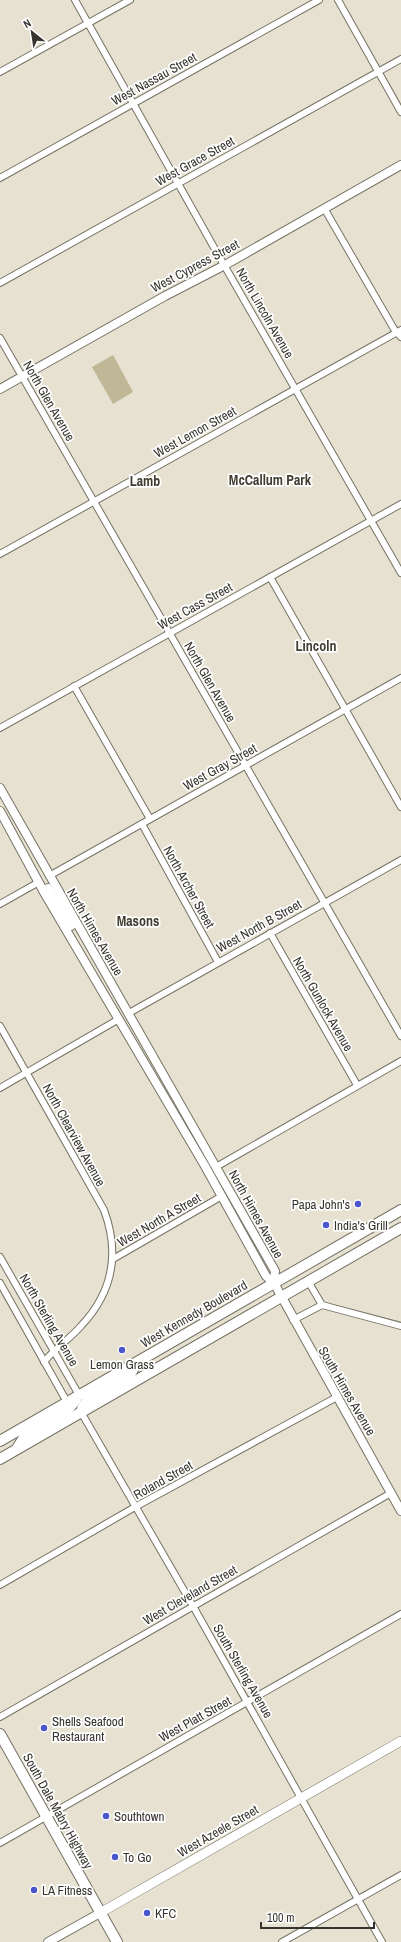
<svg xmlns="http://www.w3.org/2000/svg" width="401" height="1942" viewBox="0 0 401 1942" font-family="'Archivo Narrow',sans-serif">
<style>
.green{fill:#c0b797}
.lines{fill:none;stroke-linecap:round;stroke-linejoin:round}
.minor-casing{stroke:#767264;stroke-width:8}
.tertiary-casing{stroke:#767264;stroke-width:10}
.secondary-casing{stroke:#767264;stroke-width:10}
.primary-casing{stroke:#767264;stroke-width:12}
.minor{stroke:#fff;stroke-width:6}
.tertiary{stroke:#fff;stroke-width:8}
.secondary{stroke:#fff;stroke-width:9}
.primary{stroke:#fff;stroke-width:10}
.poi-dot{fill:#4b56cb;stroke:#fff;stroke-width:1.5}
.labels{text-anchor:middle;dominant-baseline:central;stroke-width:3.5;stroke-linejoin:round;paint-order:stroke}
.street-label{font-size:13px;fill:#36342e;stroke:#fff}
.poi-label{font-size:13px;fill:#36342e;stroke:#fff;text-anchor:start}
.neighbourhood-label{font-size:14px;font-weight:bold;fill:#403c2f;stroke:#fff}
</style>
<rect width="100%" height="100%" fill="#e6e1d1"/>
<polygon class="green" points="113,355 133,392 113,404 92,367"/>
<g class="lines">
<g class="minor-casing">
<g id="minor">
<polyline points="75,0 216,251 401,573"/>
<polyline points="338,0 401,112"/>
<polyline points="0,72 130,0"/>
<polyline points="0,178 319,0"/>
<polyline points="324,208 394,329 401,337"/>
<polyline points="0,283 401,59"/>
<polyline points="0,338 401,1036"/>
<polyline points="0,554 401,330"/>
<polyline points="270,577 401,807"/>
<polyline points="74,686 150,819"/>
<polyline points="0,728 401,504"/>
<polyline points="142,824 218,962"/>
<polyline points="49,876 401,678"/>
<polyline points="0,904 39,882"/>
<polyline points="270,933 357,1085"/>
<polyline points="129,1013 401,860"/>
<path d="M0 1026 104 1210C120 1253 113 1292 81 1326 70 1339 55 1348 44 1362"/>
<polyline points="0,1088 119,1019"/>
<polyline points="216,1167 401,1061"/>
<polyline points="0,1257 79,1395"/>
<polyline points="113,1259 222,1196"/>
<polyline points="308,1281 322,1305"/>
<polyline points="0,1283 67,1402"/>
<polyline points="293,1320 322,1305 401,1326"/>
<polyline points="81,1412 193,1606 382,1942"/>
<polyline points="0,1585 135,1507 337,1397"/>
<polyline points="0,1717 391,1493"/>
<polyline points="0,1843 401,1614"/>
<polyline points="282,1942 401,1875"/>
</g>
</g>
<g class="tertiary-casing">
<g id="tertiary">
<polyline points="0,389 165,296 225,265 401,165"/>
<polyline points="0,788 275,1271 274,1283"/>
<polyline points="0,811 45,894 205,1166 266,1276 274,1283 401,1511"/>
<polyline points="48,888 71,926"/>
<polyline points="48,1942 100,1913"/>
</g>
</g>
<g class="secondary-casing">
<polyline id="secondary" points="100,1913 401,1741"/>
</g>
<g class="primary-casing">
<g id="primary">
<path d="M81 1412C87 1391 114 1388 129 1375 132 1372 134 1368 136 1364"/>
<polyline points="0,1441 401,1210"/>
<polyline points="18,1447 25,1436 65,1413 76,1400"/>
<polyline points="0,1459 401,1228"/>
<polyline points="0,1734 117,1942"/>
</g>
</g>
<use href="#minor" class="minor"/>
<use href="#tertiary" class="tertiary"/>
<use href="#secondary" class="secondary"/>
<use href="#primary" class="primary"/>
</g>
<g class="poi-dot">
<circle cx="358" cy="1204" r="4"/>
<circle cx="326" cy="1225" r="4"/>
<circle cx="122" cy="1350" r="4"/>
<circle cx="44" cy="1728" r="4"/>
<circle cx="106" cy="1816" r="4"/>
<circle cx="115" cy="1857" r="4"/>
<circle cx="34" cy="1890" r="4"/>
<circle cx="147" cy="1913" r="4"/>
</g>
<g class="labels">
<g class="street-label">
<text transform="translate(154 79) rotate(-29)">West Nassau Street</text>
<text transform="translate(195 161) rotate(-29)">West Grace Street</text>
<text transform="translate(195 266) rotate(-28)">West Cypress Street</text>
<text transform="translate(265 313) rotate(60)">North Lincoln Avenue</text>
<text transform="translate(49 401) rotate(60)">North Glen Avenue</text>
<text transform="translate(195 432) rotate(-29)">West Lemon Street</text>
<text transform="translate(195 606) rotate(-29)">West Cass Street</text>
<text transform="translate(210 682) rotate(60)">North Glen Avenue</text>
<text transform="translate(220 767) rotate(-29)">West Gray Street</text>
<text transform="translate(189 887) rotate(61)">North Archer Street</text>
<text transform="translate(259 926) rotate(-29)">West North B Street</text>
<text transform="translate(95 932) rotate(60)">North Himes Avenue</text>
<text transform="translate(323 1004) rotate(60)">North Gunlock Avenue</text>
<text transform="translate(74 1135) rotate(61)">North Clearview Avenue</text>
<text transform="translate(256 1214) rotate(61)">North Himes Avenue</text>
<text transform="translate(159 1220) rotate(-30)">West North A Street</text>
<text transform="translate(194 1314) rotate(-30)">West Kennedy Boulevard</text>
<text transform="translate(49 1320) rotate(60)">North Sterling Avenue</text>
<text transform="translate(347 1391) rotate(60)">South Himes Avenue</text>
<text transform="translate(163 1480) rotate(-29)">Roland Street</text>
<text transform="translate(190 1595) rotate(-30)">West Cleveland Street</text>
<text transform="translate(243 1671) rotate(60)">South Sterling Avenue</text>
<text transform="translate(195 1719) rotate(-29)">West Platt Street</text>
<text transform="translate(58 1811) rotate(61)">South Dale Mabry Highway</text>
<text transform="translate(218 1831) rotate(-30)">West Azeele Street</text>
</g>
<g class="poi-label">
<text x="350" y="1204" text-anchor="end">Papa John's</text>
<text x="334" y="1225">India's Grill</text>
<text x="122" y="1364" text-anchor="middle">Lemon Grass</text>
<text x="52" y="1721">Shells Seafood<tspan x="52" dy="15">Restaurant</tspan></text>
<text x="114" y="1816">Southtown</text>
<text x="123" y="1857">To Go</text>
<text x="42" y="1890">LA Fitness</text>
<text x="155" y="1913">KFC</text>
</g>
<g class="neighbourhood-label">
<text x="270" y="480">McCallum Park</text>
<text x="145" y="481">Lamb</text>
<text x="316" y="646">Lincoln</text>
<text x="138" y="921">Masons</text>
</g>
</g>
<g transform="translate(32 32) rotate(330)" stroke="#ffffff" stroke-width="3" paint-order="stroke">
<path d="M0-3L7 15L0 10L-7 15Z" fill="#36342e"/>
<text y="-6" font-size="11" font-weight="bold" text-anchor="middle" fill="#36342e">N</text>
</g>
<path d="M261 1922v6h113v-6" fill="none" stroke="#36342e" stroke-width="2"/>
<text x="267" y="1922" font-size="12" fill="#36342e" stroke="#ffffff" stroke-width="3" paint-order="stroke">100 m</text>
</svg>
